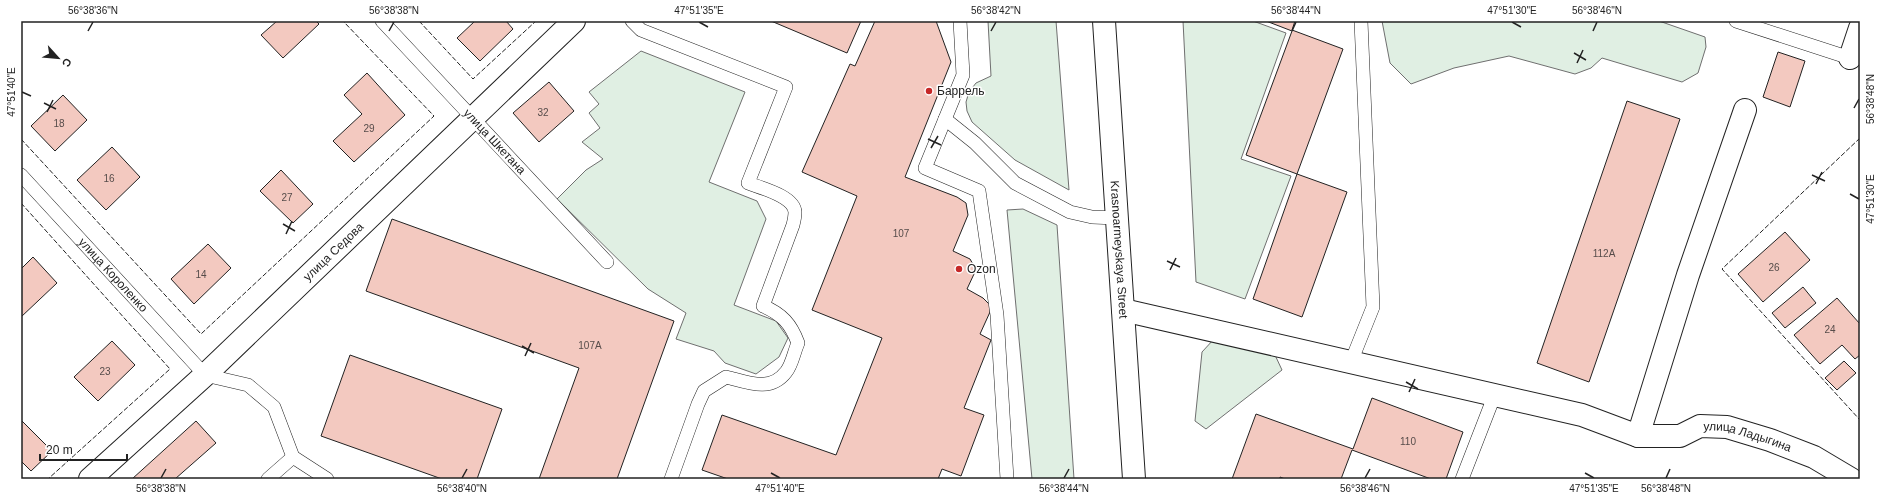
<svg xmlns="http://www.w3.org/2000/svg" width="1881" height="500" viewBox="0 0 1881 500" font-family="Helvetica,sans-serif">
<style>
.green{fill:#e0efe3;stroke:#6f6f6f}
.building{fill:#f3c9c0;stroke:#222}
.lines{fill:none;stroke-linecap:round;stroke-linejoin:round}
.lane-casing{stroke:#222;stroke-width:14}
.street-casing{stroke:#222;stroke-width:24}
.primary-casing{stroke:#222;stroke-width:24}
.lane{stroke:#fff;stroke-width:13}
.street{stroke:#fff;stroke-width:22}
.primary{stroke:#fff;stroke-width:22}
.fence{stroke:#222;stroke-width:1;stroke-dasharray:5 2;stroke-linecap:butt}
.ticks{fill:none;stroke:#222;stroke-width:1.5}
.poi-dot{fill:#c62828;stroke:#fff;stroke-width:1.5}
.labels{text-anchor:middle;dominant-baseline:central;stroke-width:3;stroke-linejoin:round;paint-order:stroke}
.number-label{font-size:10px;fill:#564c4a}
.poi-label{font-size:12px;fill:#222;stroke:#fff;text-anchor:start}
.street-label{font-size:12px;fill:#222;stroke:#fff}
.neatline{fill:none;stroke:#222;stroke-width:1.5}
.ticks-label{font-size:10px;text-anchor:middle;fill:#222}
</style>
<rect width="100%" height="100%" fill="#fff"/>
<g class="green">
<polygon points="988,21 1056,21 1069,190 1015,160 972,122 967,111 966,102 969,92 976,83 991,76"/>
<polygon points="1183,21 1253,21 1286,33 1241,159 1291,176 1245,299 1196,282"/>
<polygon points="1382,21 1659,21 1705,37 1706,47 1698,73 1682,82 1602,58 1591,68 1575,74 1509,56 1454,68 1411,84 1390,63"/>
<polygon points="641,51 745,92 709,182 757,201 766,219 734,305 776,321 788,338 779,357 756,374 725,363 714,351 676,339 686,313 648,289 557,199 586,170 603,159 582,142 600,128 589,113 599,104 589,92"/>
<polygon points="1023,209 1057,225 1074,479 1032,479 1007,210"/>
<polygon points="1214,339 1275,355 1282,370 1206,429 1195,421 1202,352"/>
</g>
<g class="building">
<polygon points="277,21 316,21 319,24 283,58 261,35"/>
<polygon points="475,21 506,21 513,29 480,61 457,38"/>
<polygon points="771,21 861,21 847,53"/>
<polygon points="875,21 936,21 951,62 905,177 957,197 966,203 968,215 953,251 970,259 974,266 974,274 967,289 983,298 990,305 990,312 980,334 991,340 964,408 984,415 961,476 942,469 938,479 728,479 702,470 722,415 836,455 882,338 812,310 857,196 802,172 850,64 855,66"/>
<polygon points="1266,21 1295,21 1292,30 1343,49 1297,174 1347,192 1302,317 1253,299 1297,174 1246,155 1292,31"/>
<polygon points="1778,52 1805,61 1790,107 1763,97"/>
<polygon points="367,73 405,115 354,162 333,141 362,114 344,95"/>
<polygon points="549,82 574,111 539,142 513,113"/>
<polygon points="63,95 87,120 55,151 31,126"/>
<polygon points="1627,101 1680,119 1589,382 1537,363"/>
<polygon points="112,147 140,177 106,210 77,180"/>
<polygon points="281,170 313,204 293,223 260,191"/>
<polygon points="392,219 674,321 617,479 539,479 579,368 366,291"/>
<polygon points="1785,232 1810,260 1763,302 1738,274"/>
<polygon points="208,244 231,268 194,304 171,279"/>
<polygon points="33,257 57,283 21,317 21,269"/>
<polygon points="1803,287 1816,303 1785,328 1772,313"/>
<polygon points="1837,298 1860,324 1860,355 1855,359 1842,345 1820,364 1794,335"/>
<polygon points="112,341 135,365 98,401 74,377"/>
<polygon points="350,355 502,409 477,479 442,479 321,436"/>
<polygon points="1844,361 1856,373 1837,390 1825,378"/>
<polygon points="1372,398 1463,432 1446,479 1431,479 1352,450 1341,479 1285,479 1280,477 1280,479 1232,479 1256,414 1353,449"/>
<polygon points="21,420 52,451 31,471 21,461"/>
<polygon points="196,421 216,443 175,479 132,479"/>
</g>
<g class="lines">
<g class="lane-casing">
<g id="lane">
<path id="s1" d="M382 21 607 262"/>
<path d="M632 21 641 30 786 87 748 183C761 188 794 196 795 212 795 216 794 221 793 225L763 306C782 314 791 324 798 343 794 352 792 365 786 372 770 393 747 382 726 377L704 391 698 404 671 479"/>
<polyline points="960,21 963,75 925,168 979,191 997,315 1007,479"/>
<polyline points="1736,21 1850,58"/>
<polyline points="945,119 975,143 1015,183 1070,212 1092,217 1117,218"/>
<path id="s2" d="M21 175 205 375 248 385 274 407 293 457 327 479"/>
<polyline points="1351,362 1373,307 1361,21"/>
<polyline points="268,479 293,457"/>
<polyline points="1462,479 1495,394"/>
</g>
</g>
<g class="street-casing">
<g id="street">
<polyline points="1850,58 1860,28"/>
<path id="s3" d="M1123 310 1582 415 1638 436H1680L1700 426 1727 427 1770 440 1814 457 1851 479"/>
<polyline points="1638,436 1688,275 1745,110"/>
<path id="s4" d="M90 479 205 375 574 21"/>
</g>
</g>
<g class="primary-casing">
<g id="primary">
<path id="s5" d="M1104 21 1134 479"/>
</g>
</g>
<use href="#lane" class="lane"/>
<use href="#street" class="street"/>
<use href="#primary" class="primary"/>
<g class="fence">
<polyline points="419,21 473,79 536,21"/>
<polyline points="1860,138 1722,269 1860,420"/>
<polyline points="21,139 201,334 434,116 343,21"/>
<polyline points="21,203 170,369 48,479"/>
</g>
</g>
<path class="ticks" d="M699 22 708 27M1512 22 1521 27M88 31 93 22M389 31 394 22M991 31 996 22M1292 31 1296 22M1593 31 1597 22M1574 53 1586 60M1577 63 1583 50M22 92 31 96M44 103 56 109M1854 108 1859 99M47 112 53 100M928 139 941 145M931 148 938 136M1812 175 1825 181M1816 184 1822 172M1850 194 1859 199M283 224 295 231M286 234 292 221M1167 261 1180 267M1170 270 1176 258M522 346 534 353M525 356 531 343M1406 382 1418 389M1409 392 1415 379M771 473 780 478M1585 473 1594 478M161 478 166 469M462 478 467 469M1064 478 1069 469M1365 478 1370 469M1666 478 1670 469"/>
<g class="poi-dot">
<circle cx="929" cy="91" r="4"/>
<circle cx="959" cy="269" r="4"/>
</g>
<g class="labels">
<g class="number-label">
<text x="543" y="112">32</text>
<text x="59" y="123">18</text>
<text x="369" y="128">29</text>
<text x="109" y="178">16</text>
<text x="287" y="197">27</text>
<text x="901" y="233">107</text>
<text x="1604" y="253">112А</text>
<text x="1774" y="267">26</text>
<text x="201" y="274">14</text>
<text x="1830" y="329">24</text>
<text x="590" y="345">107А</text>
<text x="105" y="371">23</text>
<text x="1408" y="441">110</text>
</g>
<g class="poi-label">
<text x="937" y="91">Баррель</text>
<text x="967" y="269">Ozon</text>
</g>
<g class="street-label">
<text stroke="none"><textPath href="#s1" startOffset="165">улица Шкетана</textPath></text>
<text stroke="none"><textPath href="#s5" startOffset="229">Krasnoarmeyskaya Street</textPath></text>
<text stroke="none"><textPath href="#s4" startOffset="333">улица Седова</textPath></text>
<text stroke="none"><textPath href="#s2" startOffset="136">улица Короленко</textPath></text>
<text stroke="none"><textPath href="#s3" startOffset="644">улица Ладыгина</textPath></text>
</g>
</g>
<rect width="1881" height="500" fill="none" stroke="#ffffff" stroke-width="44"/>
<g transform="translate(58 58) rotate(117)" stroke="#ffffff" stroke-width="3" paint-order="stroke">
<path d="M0-3L7 15L0 10L-7 15Z" fill="#222222"/>
<text y="-6" font-size="11" font-weight="bold" text-anchor="middle" fill="#222222">С</text>
</g>
<path d="M40 454v6h87v-6" fill="none" stroke="#222222" stroke-width="2"/>
<text x="46" y="454" font-size="12" fill="#222222" stroke="#ffffff" stroke-width="3" paint-order="stroke">20 m</text>
<rect x="22" y="22" width="1837" height="456" class="neatline"/>
<g class="ticks-label">
<text x="93" y="14">56°38'36"N</text>
<text x="394" y="14">56°38'38"N</text>
<text x="699" y="14">47°51'35"E</text>
<text x="996" y="14">56°38'42"N</text>
<text x="1296" y="14">56°38'44"N</text>
<text x="1512" y="14">47°51'30"E</text>
<text x="1597" y="14">56°38'46"N</text>
<text transform="translate(11 92) rotate(-90)" y="4">47°51'40"E</text>
<text transform="translate(1870 99) rotate(-90)" y="4">56°38'48"N</text>
<text transform="translate(1870 199) rotate(-90)" y="4">47°51'30"E</text>
<text x="161" y="492">56°38'38"N</text>
<text x="462" y="492">56°38'40"N</text>
<text x="780" y="492">47°51'40"E</text>
<text x="1064" y="492">56°38'44"N</text>
<text x="1365" y="492">56°38'46"N</text>
<text x="1594" y="492">47°51'35"E</text>
<text x="1666" y="492">56°38'48"N</text>
</g>
</svg>
